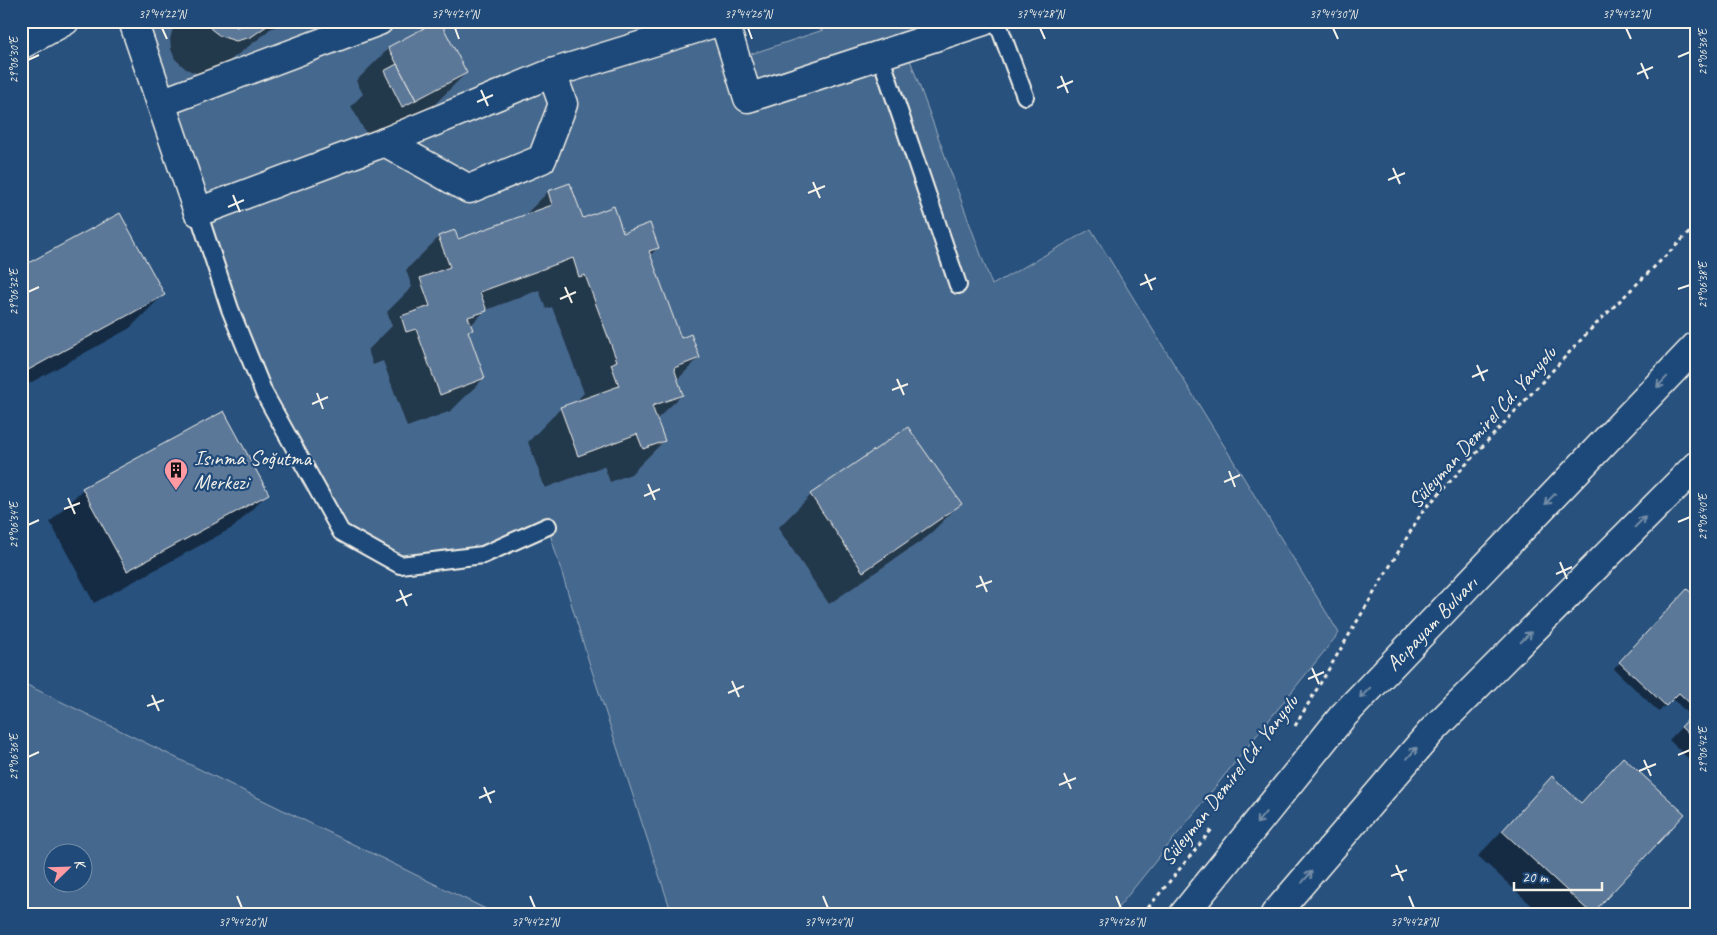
<svg xmlns="http://www.w3.org/2000/svg" width="1717" height="935" viewBox="0 0 1717 935" font-family="Caveat,sans-serif">
<style>
.green{fill:#45688e;stroke:#9cacbb;fill-rule:evenodd}
.shadow{fill:#0007}
.building{fill:#5b7899;stroke:#f4f1e8}
.lines{fill:none;stroke-linecap:round;stroke-linejoin:round}
.service-casing{stroke:#f4f1e8;stroke-width:20}
.minor-casing{stroke:#f4f1e8;stroke-width:31}
.primary-casing{stroke:#f4f1e8;stroke-width:31}
.path{stroke:#f4f1e8;stroke-width:3;stroke-dasharray:4 4;stroke-linecap:butt}
.service{stroke:#1f4a7a;stroke-width:16}
.minor{stroke:#1f4a7a;stroke-width:28}
.primary{stroke:#1f4a7a;stroke-width:28}
.oneway{stroke:#748da6}
.ticks{fill:none;stroke:#f4f1e8;stroke-width:2}
.labels{text-anchor:middle;dominant-baseline:central;stroke-width:4.5;stroke-linejoin:round;paint-order:stroke}
.street-label{font-size:21px;fill:#f4f1e8;stroke:#1f4a7a}
.poi-label{font-size:21px;fill:#f4f1e8;stroke:#1f4a7a;text-anchor:start}
.neatline{fill:none;stroke:#f4f1e8;stroke-width:2}
.ticks-label{font-size:12px;text-anchor:middle;fill:#f4f1e8}
</style>
<rect width="100%" height="100%" fill="#28517e"/>
<filter id="ink" filterUnits="userSpaceOnUse"><feTurbulence type="fractalNoise" baseFrequency=".02" numOctaves="2"/><feDisplacementMap in="SourceGraphic" scale="10" xChannelSelector="R" yChannelSelector="G"/><feConvolveMatrix kernelMatrix="1 2 1 2 8 2 1 2 1" color-interpolation-filters="sRGB"/></filter>
<g filter="url(#ink)">
<g class="green">
<polygon points="133,21 724,21 736,59 850,21 939,21 905,46 992,285 1091,229 1339,633 1113,914 672,914 588,659 548,527 483,555 400,565 341,532 264,392"/>
<path d="M21 682 496 914H21ZM52 852H82V882H52Z"/>
</g>
<g class="shadow">
<polygon points="175,21 289,21 270,29 261,37 221,67 207,73 196,73 186,69 175,59 171,49 170,39"/>
<polygon points="389,48 466,73 433,106 369,139 351,106 363,94 356,81"/>
<polygon points="548,192 582,219 658,247 650,256 680,339 699,358 677,380 682,395 656,420 664,441 631,474 610,482 604,466 545,488 528,442 561,408 580,401 579,398 584,393 552,307 546,309 539,290 486,310 470,326 472,329 468,333 484,378 451,411 407,427 383,361 373,365 368,350 392,326 387,312 412,287 406,270 439,237 458,241 524,216"/>
<polygon points="21,268 163,295 130,328 21,388"/>
<polygon points="908,428 960,504 927,537 829,604 778,528 811,495"/>
<polygon points="83,489 267,494 234,527 94,603 50,522"/>
<polygon points="1687,591 1696,599 1696,766 1669,740 1691,717 1672,698 1659,712 1614,669"/>
<polygon points="1623,759 1592,914 1541,914 1478,856 1552,778 1580,803"/>
</g>
<g class="building">
<polygon points="206,21 234,21 236,27 250,21 274,21 251,37 236,41 220,36 211,29"/>
<polygon points="234,21 250,21 236,27"/>
<polygon points="437,21 440,21 467,73 416,100 388,47"/>
<polygon points="397,64 416,100 402,107 384,71"/>
<polygon points="570,183 583,218 614,206 623,233 650,223 659,248 649,251 681,338 691,334 700,358 674,368 683,395 652,406 665,441 643,449 637,434 578,456 560,407 619,386 611,364 617,361 585,275 579,277 573,258 480,292 487,311 468,317 473,330 468,331 485,378 440,395 416,329 406,332 401,316 430,306 420,278 450,267 438,236 455,230 458,239 552,205 548,191"/>
<polygon points="120,213 165,295 21,374 21,267"/>
<polygon points="224,411 269,494 127,571 82,488"/>
<polygon points="908,427 962,504 863,572 810,494"/>
<polygon points="1687,589 1696,597 1696,709 1679,693 1666,706 1619,662"/>
<polygon points="1696,711 1696,741 1681,727"/>
<polygon points="1623,757 1685,814 1592,914 1502,831 1552,776 1581,803"/>
</g>
<g class="lines">
<g class="service-casing">
<g id="service">
<polyline points="997,21 1025,96"/>
<polyline points="880,55 958,285"/>
<polyline points="198,212 230,309 264,393 341,532 400,565 483,555 548,526"/>
</g>
</g>
<g class="minor-casing">
<g id="minor">
<polyline points="133,21 198,212 385,142 552,73 721,21"/>
<polyline points="724,21 748,98 984,21"/>
<polyline points="21,45 65,21"/>
<polyline points="161,103 379,21"/>
<polyline points="385,142 469,189 542,159 563,104 552,73"/>
</g>
</g>
<g class="primary-casing">
<g id="primary">
<path id="s1" d="M1184 914 1342 717 1696 346"/>
<polyline points="1275,914 1431,732 1696,466"/>
</g>
</g>
<g class="path">
<polyline points="1295,726 1422,512 1590,330 1696,226"/>
<polyline points="1143,914 1213,828"/>
</g>
<use href="#service" class="service"/>
<use href="#minor" class="minor"/>
<use href="#primary" class="primary"/>
</g>
<defs><path id="oneway-shaft" d="M-6 0H5M1.5-3L5.5 0L1.5 3" fill="none" stroke-width="1.6" stroke-linecap="round" stroke-linejoin="round" transform="scale(1.25)"/></defs>
<g class="oneway">
<use href="#oneway-shaft" transform="translate(1662 382) rotate(134)"/>
<use href="#oneway-shaft" transform="translate(1550 499) rotate(134)"/>
<use href="#oneway-shaft" transform="translate(1640 522) rotate(-45)"/>
<use href="#oneway-shaft" transform="translate(1526 637) rotate(-45)"/>
<use href="#oneway-shaft" transform="translate(1365 693) rotate(134)"/>
<use href="#oneway-shaft" transform="translate(1412 753) rotate(-49)"/>
<use href="#oneway-shaft" transform="translate(1261 818) rotate(129)"/>
<use href="#oneway-shaft" transform="translate(1307 877) rotate(-49)"/>
</g>
</g>
<path class="ticks" d="M162 28 167 39M455 28 459 39M748 28 752 39M1040 28 1045 39M1333 28 1338 39M1626 28 1631 39M1678 57 1690 52M28 60 39 55M1641 63 1648 79M1637 74 1653 67M1061 76 1068 93M1057 88 1073 81M481 90 488 106M477 102 493 95M1393 168 1400 184M1388 180 1405 173M813 182 820 198M808 193 825 186M233 195 240 212M228 207 244 200M1145 274 1152 290M1140 285 1156 278M565 287 572 303M1678 289 1690 285M28 292 39 287M560 299 576 292M1477 365 1484 381M1472 377 1488 370M897 379 904 395M892 390 908 384M317 393 323 409M312 404 328 397M1229 471 1235 487M1224 482 1240 475M648 484 655 500M644 496 660 489M68 498 75 514M64 509 80 503M1678 522 1690 517M28 525 39 520M1560 562 1567 579M1556 574 1572 567M980 576 987 592M976 587 992 581M400 590 407 606M396 601 412 594M1312 668 1319 684M1308 679 1324 672M732 681 739 697M728 693 744 686M152 695 159 711M147 706 164 700M1678 755 1690 750M28 757 39 752M1644 760 1651 776M1639 771 1656 764M1064 773 1071 789M1059 785 1076 778M484 787 491 803M479 798 495 791M1396 865 1403 881M1391 876 1407 870M237 896 242 908M530 896 535 908M823 896 828 908M1116 896 1121 908M1409 896 1414 908"/>
<defs>
<g id="building-pin" transform="scale(1.25)"><path d="M0 17L-7.5 6A9.5 9.5 0 1 1 7.5 6Z" fill="#ff9aa2" stroke="#1f4a7a"/><path d="M-4-6H4V6H1V3H-1V6H-4ZM-2.5-4.3h1.7v1.8h-1.7ZM.8-4.3h1.7v1.8H.8ZM-2.5-1h1.7V.8h-1.7ZM.8-1h1.7V.8H.8Z" fill="#111"/></g>
</defs>
<g fill-rule="evenodd">
<use href="#building-pin" x="176" y="470"/>
</g>
<g class="labels">
<g class="street-label">
<text transform="translate(1482 427) rotate(-48)">Süleyman Demirel Cd. Yanyolu</text>
<text stroke="none"><textPath href="#s1" startOffset="382">Acıpayam Bulvarı</textPath></text>
<text transform="translate(1229 780) rotate(-52)">Süleyman Demirel Cd. Yanyolu</text>
</g>
<g class="poi-label">
<text x="194" y="458">Isınma Soğutma<tspan x="194" dy="24">Merkezi</tspan></text>
</g>
</g>
<rect width="1717" height="935" fill="none" stroke="#1f4a7a" stroke-width="55"/>
<g transform="translate(68 868) rotate(67)"><circle r="24" fill="#1f4a7a" stroke="#748da6"/>
<path d="M0-4L9 19L0 12L-9 19Z" fill="#ff9aa2"/>
<text y="-8" font-size="14" font-weight="bold" text-anchor="middle" fill="#f4f1e8">K</text>
</g>
<path d="M1514 882v8h88v-8" fill="none" stroke="#f4f1e8" stroke-width="2.5"/>
<text x="1522" y="882" font-size="15" fill="#f4f1e8" stroke="#1f4a7a" stroke-width="4" paint-order="stroke">20 m</text>
<rect x="28" y="28" width="1662" height="880" class="neatline"/>
<g class="ticks-label">
<text x="162" y="18">37°44'22"N</text>
<text x="455" y="18">37°44'24"N</text>
<text x="748" y="18">37°44'26"N</text>
<text x="1040" y="18">37°44'28"N</text>
<text x="1333" y="18">37°44'30"N</text>
<text x="1626" y="18">37°44'32"N</text>
<text transform="translate(1703 52) rotate(-90)" y="4">29°06'36"E</text>
<text transform="translate(14 60) rotate(-90)" y="4">29°06'30"E</text>
<text transform="translate(1703 285) rotate(-90)" y="4">29°06'38"E</text>
<text transform="translate(14 292) rotate(-90)" y="4">29°06'32"E</text>
<text transform="translate(1703 517) rotate(-90)" y="4">29°06'40"E</text>
<text transform="translate(14 525) rotate(-90)" y="4">29°06'34"E</text>
<text transform="translate(1703 750) rotate(-90)" y="4">29°06'42"E</text>
<text transform="translate(14 757) rotate(-90)" y="4">29°06'36"E</text>
<text x="242" y="926">37°44'20"N</text>
<text x="535" y="926">37°44'22"N</text>
<text x="828" y="926">37°44'24"N</text>
<text x="1121" y="926">37°44'26"N</text>
<text x="1414" y="926">37°44'28"N</text>
</g>
</svg>
